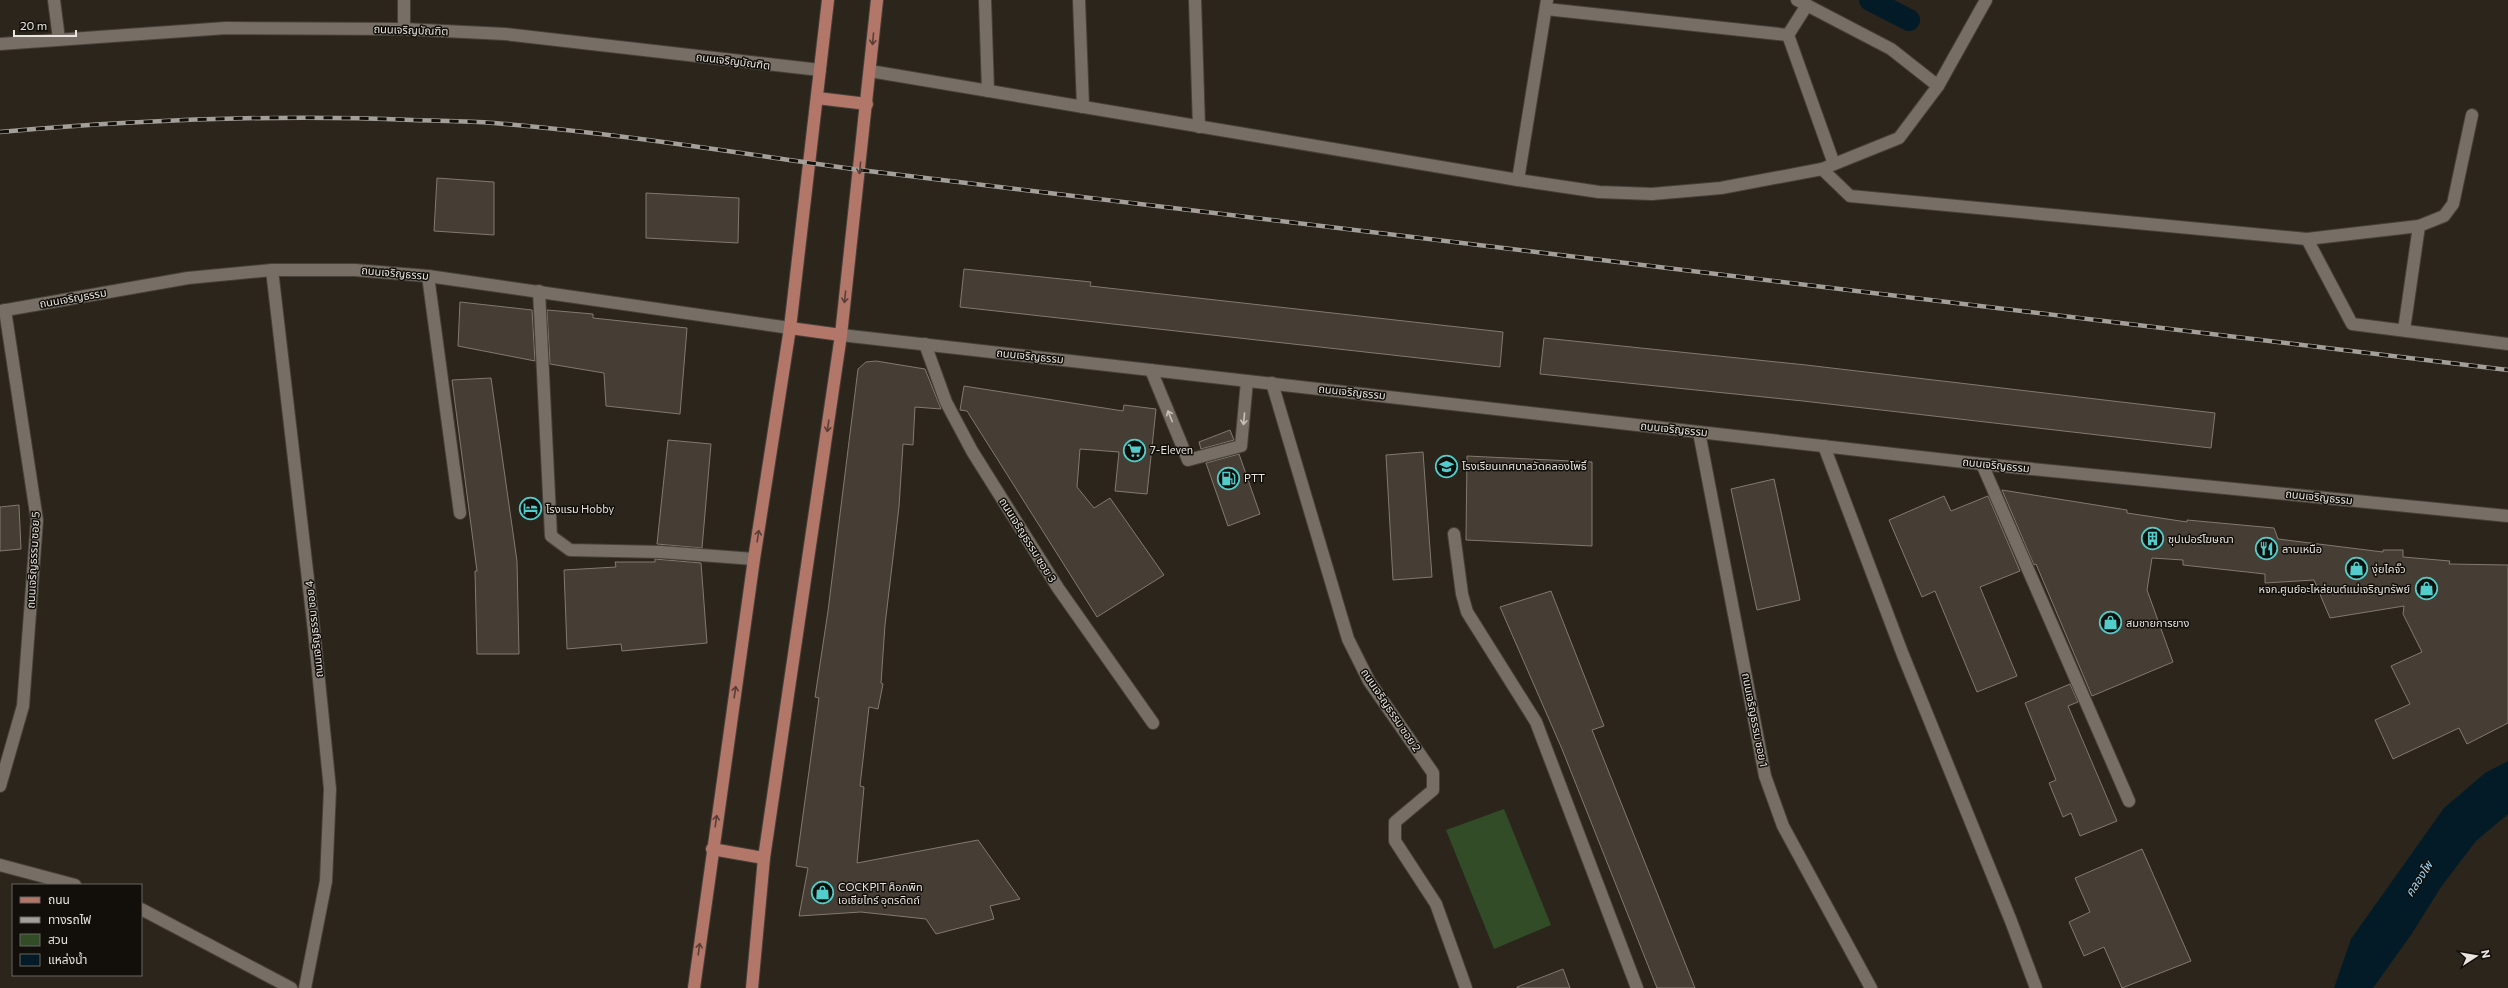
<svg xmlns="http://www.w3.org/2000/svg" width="2508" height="988" font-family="Commissioner,'Noto Sans Thai',sans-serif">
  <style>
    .green { fill: #324c27 }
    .water { fill: #021b27 }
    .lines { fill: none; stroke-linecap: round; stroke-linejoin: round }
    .canal { stroke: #021b27; stroke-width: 22 }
    .building { fill: #463e35; stroke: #827a70 }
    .minor-casing { stroke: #47413a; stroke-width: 14 }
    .major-casing { stroke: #47413a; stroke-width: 14 }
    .minor { stroke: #776f65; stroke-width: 12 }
    .major { stroke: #b3776a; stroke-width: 12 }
    .rail-casing { stroke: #a49f98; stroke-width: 4.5 }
    .rail { stroke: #120f0b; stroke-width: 3; stroke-dasharray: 9; stroke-linecap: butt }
    .oneway { stroke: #5a3e36 }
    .oneway2 { stroke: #c7c1ba }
    .labels { text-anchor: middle; stroke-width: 3; stroke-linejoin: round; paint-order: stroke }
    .street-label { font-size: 11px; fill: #e9e4df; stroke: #120f0b }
    .poi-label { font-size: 11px; fill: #e9e4df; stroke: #120f0b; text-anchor: start }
    .water-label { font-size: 12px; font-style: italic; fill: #9edbfc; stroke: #120f0b }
  </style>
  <rect width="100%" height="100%" fill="#2c251c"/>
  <polygon class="green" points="1504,809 1551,925 1494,949 1446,830"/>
  <polygon class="water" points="2508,761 2508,814 2476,841 2441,887 2411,935 2373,988 2334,988 2351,939 2444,808 2485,773"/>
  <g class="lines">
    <polyline class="canal" points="1870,0 1909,20"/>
  </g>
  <g class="building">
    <polygon points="437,178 494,182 494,235 434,231"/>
    <polygon points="646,193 739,198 738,243 646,238"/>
    <polygon points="964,269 1091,282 1090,286 1503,332 1500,367 960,307"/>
    <polygon points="460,302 532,310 535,361 458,346"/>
    <polygon points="547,310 593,314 593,318 687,328 680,414 606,406 604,373 550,364"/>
    <polygon points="1544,338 1806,365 2215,413 2211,448 1803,401 1540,374"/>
    <polygon points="876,361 925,369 941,409 915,407 913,445 903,444 899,507 885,625 881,683 883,684 878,709 869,707 860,786 864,787 857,863 978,840 1020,899 990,906 994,919 936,934 926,919 861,912 799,916 808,868 796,866 819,698 815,697 828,611 858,369 866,362"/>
    <polygon points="491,378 517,561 519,654 477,654 475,571 477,571 452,380"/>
    <polygon points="964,386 1123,411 1124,405 1156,409 1147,494 1115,491 1119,452 1080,449 1077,487 1094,508 1110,498 1164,575 1097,617 967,411 960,410"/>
    <polygon points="1230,430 1234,440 1201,449 1199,442"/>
    <polygon points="668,440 711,444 702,548 657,544"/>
    <polygon points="1423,452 1432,577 1393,580 1386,455"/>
    <polygon points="1239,454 1260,514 1228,526 1206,463"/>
    <polygon points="1467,456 1592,462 1592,546 1466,540"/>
    <polygon points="1774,479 1800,600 1757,610 1731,489"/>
    <polygon points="2002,490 2127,510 2127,513 2187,522 2187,520 2274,528 2278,539 2383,552 2383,550 2403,550 2403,557 2450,561 2449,564 2508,565 2508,723 2467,744 2459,728 2393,759 2375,720 2410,704 2391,666 2422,652 2403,614 2404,606 2330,618 2314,580 2265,583 2265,574 2183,565 2183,560 2152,558 2147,590 2173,662 2092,696 2036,564 2034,565"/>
    <polygon points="1944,496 1951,511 1988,496 2020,571 1980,587 2017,676 1977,692 1935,591 1922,597 1889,520"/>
    <polygon points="19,505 21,549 0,551 0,507"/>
    <polygon points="655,559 701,563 707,643 622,651 621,644 567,649 564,570 616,567 615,562 655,562"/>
    <polygon points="1551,591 1604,726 1592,730 1695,988 1657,988 1562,749 1500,607"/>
    <polygon points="2070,684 2078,702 2068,706 2117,821 2080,836 2071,813 2063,817 2049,783 2056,780 2025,703"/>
    <polygon points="2142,849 2191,961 2122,988 2104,947 2084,956 2069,922 2090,912 2075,878"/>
    <polygon points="1563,969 1570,988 1517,988 1517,987"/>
  </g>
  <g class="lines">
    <defs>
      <g id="minor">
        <polyline points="54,0 59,39"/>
        <polyline points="985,0 988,91"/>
        <polyline points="1079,0 1083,107"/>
        <polyline points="1195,0 1199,127"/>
        <polyline points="1797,0 1891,49 1938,86"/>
        <polyline points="1807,5 1788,35 1834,164"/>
        <polyline points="1546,9 1788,35"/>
        <polyline points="404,29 404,0"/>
        <polyline points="0,44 226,28 404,29 505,34 820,70"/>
        <polyline points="870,71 1518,180 1599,192 1652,194 1721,188 1822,169 1899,138 1938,86 1986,0"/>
        <polyline points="1822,169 1850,196 2307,239 2419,226 2444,216 2453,204 2472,115"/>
        <polyline points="1518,180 1547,0"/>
        <polyline points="2307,239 2352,324 2508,344"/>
        <polyline points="272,270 314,631 330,789 326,881 305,988"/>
        <polyline points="428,276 460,513"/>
        <polyline points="539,291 551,536 570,550 661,552 754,559"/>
        <polyline points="0,311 188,278 272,270 355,270 428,276 790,328"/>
        <polyline points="2404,330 2419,226"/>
        <polyline points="841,335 1982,464 2508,516"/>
        <polyline points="925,344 946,402 972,451 1058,588 1153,723"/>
        <polyline points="1151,370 1188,460 1241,446 1247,381"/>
        <polyline points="1272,383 1348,639 1369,681 1433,773 1433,790 1395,822 1395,841 1436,904 1466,988"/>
        <polyline points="1699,432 1765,776 1783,826 1871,988"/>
        <polyline points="1824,446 1903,655 2011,921 2036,988"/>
        <polyline points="1982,464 2129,801"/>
        <polyline points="1454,534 1462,594 1467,612 1536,722 1637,988"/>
        <polyline points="0,786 23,706 37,520 5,310"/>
        <polyline points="0,865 75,885"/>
        <polyline points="141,909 291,988"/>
      </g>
      <g id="major">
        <polyline points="817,98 867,104"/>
        <polyline points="790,328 841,335"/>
        <polyline points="712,849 764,858"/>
        <polyline points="694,988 754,559 790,328 828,0"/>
        <polyline points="752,988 764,858 841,335 877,0"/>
      </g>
    </defs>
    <use href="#minor" class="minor-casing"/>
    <use href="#major" class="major-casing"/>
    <use href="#minor" class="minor"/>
    <use href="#major" class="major"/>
    <defs>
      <path id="rail" d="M0,132C137,120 274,114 412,120C439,121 467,121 494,123C616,133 738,153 860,170L2508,370"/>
    </defs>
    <use href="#rail" class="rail-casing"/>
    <use href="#rail" class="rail"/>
  </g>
  <defs><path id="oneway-shaft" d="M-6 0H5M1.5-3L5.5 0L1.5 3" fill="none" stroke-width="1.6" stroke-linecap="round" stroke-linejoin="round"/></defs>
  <g class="oneway">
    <use href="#oneway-shaft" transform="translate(873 39) rotate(95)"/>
    <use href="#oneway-shaft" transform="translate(860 168) rotate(96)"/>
    <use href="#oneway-shaft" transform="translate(845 297) rotate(96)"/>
    <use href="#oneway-shaft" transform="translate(828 426) rotate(98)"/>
    <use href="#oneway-shaft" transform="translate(758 536) rotate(-81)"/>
    <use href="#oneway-shaft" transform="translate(735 692) rotate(-82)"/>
    <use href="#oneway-shaft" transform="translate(716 821) rotate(-82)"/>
    <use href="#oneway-shaft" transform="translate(699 949) rotate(-82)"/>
  </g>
  <g class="oneway2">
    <use href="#oneway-shaft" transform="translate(1170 416) rotate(-112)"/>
    <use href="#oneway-shaft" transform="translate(1244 419) rotate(95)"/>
  </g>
  <defs>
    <symbol id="supermarket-ring" viewBox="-11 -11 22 22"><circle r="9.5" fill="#120f0b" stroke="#53cdcb" stroke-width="1.5"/><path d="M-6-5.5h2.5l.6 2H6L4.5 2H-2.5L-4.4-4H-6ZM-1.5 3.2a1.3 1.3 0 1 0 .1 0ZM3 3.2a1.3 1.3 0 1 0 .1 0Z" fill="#53cdcb"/></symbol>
    <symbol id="school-ring" viewBox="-11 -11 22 22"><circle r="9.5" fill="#120f0b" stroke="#53cdcb" stroke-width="1.5"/><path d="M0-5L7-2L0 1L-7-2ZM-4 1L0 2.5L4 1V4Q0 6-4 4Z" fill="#53cdcb"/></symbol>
    <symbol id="fuel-ring" viewBox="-11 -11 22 22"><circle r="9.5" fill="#120f0b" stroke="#53cdcb" stroke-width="1.5"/><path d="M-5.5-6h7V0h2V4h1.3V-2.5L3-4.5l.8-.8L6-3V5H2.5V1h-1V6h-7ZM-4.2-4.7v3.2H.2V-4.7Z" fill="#53cdcb"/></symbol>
    <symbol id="hotel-ring" viewBox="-11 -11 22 22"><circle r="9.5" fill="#120f0b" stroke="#53cdcb" stroke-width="1.5"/><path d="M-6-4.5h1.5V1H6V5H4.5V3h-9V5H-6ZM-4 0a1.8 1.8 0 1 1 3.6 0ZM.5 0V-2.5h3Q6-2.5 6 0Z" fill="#53cdcb"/></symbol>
    <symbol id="building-ring" viewBox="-11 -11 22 22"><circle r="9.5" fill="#120f0b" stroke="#53cdcb" stroke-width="1.5"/><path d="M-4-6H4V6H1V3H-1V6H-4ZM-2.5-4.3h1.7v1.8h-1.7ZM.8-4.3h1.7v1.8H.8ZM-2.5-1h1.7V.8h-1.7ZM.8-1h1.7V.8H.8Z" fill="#53cdcb"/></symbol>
    <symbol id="restaurant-ring" viewBox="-11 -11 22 22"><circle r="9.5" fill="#120f0b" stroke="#53cdcb" stroke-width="1.5"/><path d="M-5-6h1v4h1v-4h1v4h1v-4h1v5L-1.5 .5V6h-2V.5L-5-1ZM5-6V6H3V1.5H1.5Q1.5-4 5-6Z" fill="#53cdcb"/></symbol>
    <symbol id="shop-ring" viewBox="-11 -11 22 22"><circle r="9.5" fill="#120f0b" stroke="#53cdcb" stroke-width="1.5"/><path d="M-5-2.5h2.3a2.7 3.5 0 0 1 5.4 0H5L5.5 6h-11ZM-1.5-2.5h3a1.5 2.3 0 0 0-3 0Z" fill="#53cdcb"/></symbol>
  </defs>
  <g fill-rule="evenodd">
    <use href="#supermarket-ring" x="1122" y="438" width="25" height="25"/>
    <use href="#school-ring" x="1434" y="454" width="25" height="25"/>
    <use href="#fuel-ring" x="1216" y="466" width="25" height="25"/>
    <use href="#hotel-ring" x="518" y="496" width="25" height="25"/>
    <use href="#building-ring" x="2140" y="526" width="25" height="25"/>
    <use href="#restaurant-ring" x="2254" y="536" width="25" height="25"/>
    <use href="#shop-ring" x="2344" y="556" width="25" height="25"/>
    <use href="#shop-ring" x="2414" y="576" width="25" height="25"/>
    <use href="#shop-ring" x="2098" y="610" width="25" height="25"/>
    <use href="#shop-ring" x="810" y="880" width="25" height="25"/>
  </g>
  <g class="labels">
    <g class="street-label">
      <text transform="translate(411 30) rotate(2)" y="4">ถนนเจริญบัณฑิต</text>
      <text transform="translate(733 61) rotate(7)" y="4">ถนนเจริญบัณฑิต</text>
      <text transform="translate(395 273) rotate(5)" y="4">ถนนเจริญธรรม</text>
      <text transform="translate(73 298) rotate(-10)" y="4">ถนนเจริญธรรม</text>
      <text transform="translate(1030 356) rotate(6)" y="4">ถนนเจริญธรรม</text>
      <text transform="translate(1352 392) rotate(6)" y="4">ถนนเจริญธรรม</text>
      <text transform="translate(1674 429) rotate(6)" y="4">ถนนเจริญธรรม</text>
      <text transform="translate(1996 465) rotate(6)" y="4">ถนนเจริญธรรม</text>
      <text transform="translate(2319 497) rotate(6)" y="4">ถนนเจริญธรรม</text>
      <text transform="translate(1028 540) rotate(58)" y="4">ถนนเจริญธรรม ซอย 3</text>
      <text transform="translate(33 560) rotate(-87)" y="4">ถนนเจริญธรรม ซอย 5</text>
      <text transform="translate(314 629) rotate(-96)" y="4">ถนนเจริญธรรม ซอย 4</text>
      <text transform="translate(1391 710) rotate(56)" y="4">ถนนเจริญธรรม ซอย 2</text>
      <text transform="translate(1755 720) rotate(79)" y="4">ถนนเจริญธรรม ซอย 1</text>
    </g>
    <g class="poi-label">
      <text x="1150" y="454">7-Eleven</text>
      <text x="1462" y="470">โรงเรียนเทศบาลวัดคลองโพธิ์</text>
      <text x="1244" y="482">PTT</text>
      <text x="546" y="513">โรงแรม Hobby</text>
      <text x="2168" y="543">ซุปเปอร์โฆษณา</text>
      <text x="2282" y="553">ลาบเหนือ</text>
      <text x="2372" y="573">งุ่ยไคจั๊ว</text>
      <text x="2410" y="593" text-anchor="end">หจก.ศูนย์อะไหล่ยนต์แม่เจริญทรัพย์</text>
      <text x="2126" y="627">สมชายการยาง</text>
      <text x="838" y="891">COCKPIT ค็อกพิท<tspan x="838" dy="13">เอเซียไทร์ อุตรดิตถ์</tspan></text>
    </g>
    <g class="water-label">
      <text transform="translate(2419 879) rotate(-57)" y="4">คลองโพ</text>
    </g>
  </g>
  <rect x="12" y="884" width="130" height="92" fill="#120f0b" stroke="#686460"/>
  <rect x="20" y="897" width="20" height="6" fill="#b3776a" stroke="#686460"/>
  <text x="48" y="904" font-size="12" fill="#e9e4df">ถนน</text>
  <rect x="20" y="917" width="20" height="6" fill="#a49f98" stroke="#686460"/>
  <text x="48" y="924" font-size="12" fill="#e9e4df">ทางรถไฟ</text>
  <rect x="20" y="934" width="20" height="12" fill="#324c27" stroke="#686460"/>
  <text x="48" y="944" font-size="12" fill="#e9e4df">สวน</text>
  <rect x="20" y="954" width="20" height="12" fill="#021b27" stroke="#686460"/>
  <text x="48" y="964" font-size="12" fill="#e9e4df">แหล่งน้ำ</text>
  <g transform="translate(2476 956) rotate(78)" stroke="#120f0b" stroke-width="3" paint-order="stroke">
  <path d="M0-3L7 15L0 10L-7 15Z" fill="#e9e4df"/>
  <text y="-6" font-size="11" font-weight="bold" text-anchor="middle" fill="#e9e4df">N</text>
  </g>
  <path d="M14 30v6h62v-6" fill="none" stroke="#e9e4df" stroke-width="2"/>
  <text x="20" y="30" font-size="12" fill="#e9e4df" stroke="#120f0b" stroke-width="3" paint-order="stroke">20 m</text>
</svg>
